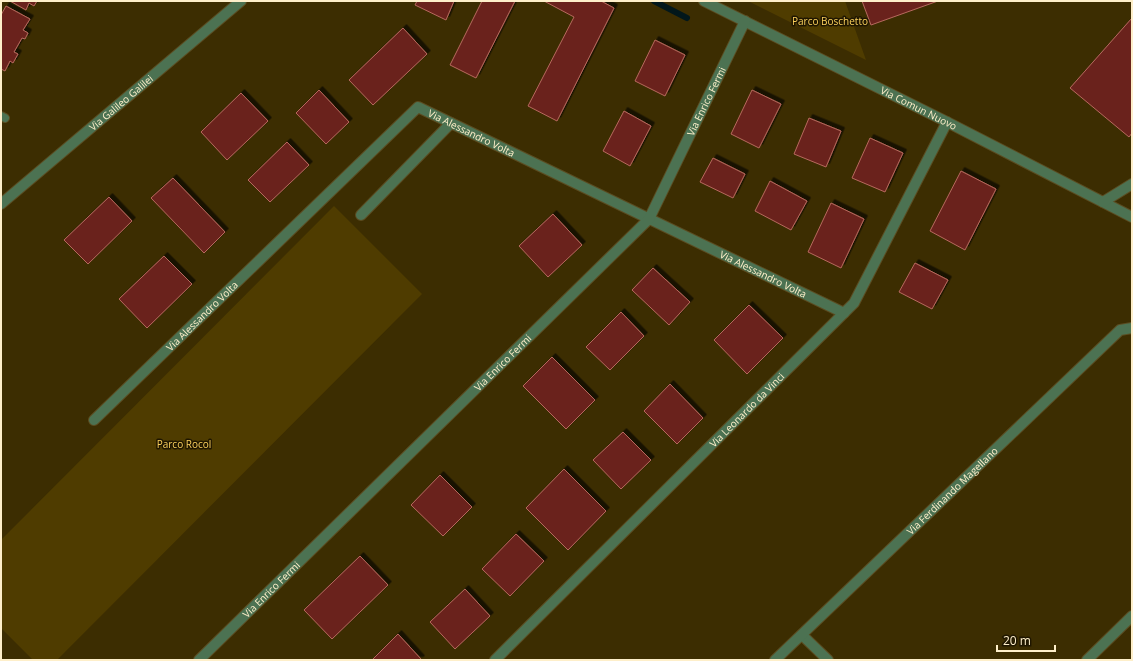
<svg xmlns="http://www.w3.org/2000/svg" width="1133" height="661" font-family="'Open Sans',sans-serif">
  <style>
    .green { fill: #4f3c00 }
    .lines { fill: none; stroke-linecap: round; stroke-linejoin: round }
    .stream { stroke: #02171b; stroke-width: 6 }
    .building { fill: #6b241d; stroke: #b6685d; filter: url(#shadow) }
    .lane-casing { stroke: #5b4c21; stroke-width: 10 }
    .street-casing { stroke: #5b4c21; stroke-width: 12 }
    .lane { stroke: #4c7252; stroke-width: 8 }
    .street { stroke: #4c7252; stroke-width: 10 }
    .labels { text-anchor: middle; stroke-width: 3; stroke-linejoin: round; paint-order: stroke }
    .park-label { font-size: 10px; fill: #fcd15c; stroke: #1f1600 }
    .street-label { font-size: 10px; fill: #feefca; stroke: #1f1600 }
  </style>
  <defs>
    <filter id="shadow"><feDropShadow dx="3.5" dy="-3.5" stdDeviation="0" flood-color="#0009"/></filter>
  </defs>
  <rect width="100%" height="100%" fill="#3c2d01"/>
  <g class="green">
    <polygon points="748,1 845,1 866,60"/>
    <polygon points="334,206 422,294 57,660 33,660 1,628 1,540"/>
  </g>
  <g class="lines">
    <polyline class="stream" points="654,1 687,18"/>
  </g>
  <g class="building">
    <polygon points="10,1 37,1 34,6 29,3 26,10"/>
    <polygon points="417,1 454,1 446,20 415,5"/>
    <polygon points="482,1 515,1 476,78 450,65"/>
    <polygon points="544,1 601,1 614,8 557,121 528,106 574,17"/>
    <polygon points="862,1 938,1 871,25"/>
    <polygon points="6,6 30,19 23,30 28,33 25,39 22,38 14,52 18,54 13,63 10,61 5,71 1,69 1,15"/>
    <polygon points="1132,18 1132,133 1129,137 1070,88"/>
    <polygon points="403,28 427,54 373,105 349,80"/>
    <polygon points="655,40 685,55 665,96 635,81"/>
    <polygon points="319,90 349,122 326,144 296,113"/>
    <polygon points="752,90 781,104 759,148 731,134"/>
    <polygon points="241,93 268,121 227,160 201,132"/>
    <polygon points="624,111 651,126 630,166 603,151"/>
    <polygon points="809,118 841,131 826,167 794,154"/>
    <polygon points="870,138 903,153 885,192 852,178"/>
    <polygon points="287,142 309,165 270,202 248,180"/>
    <polygon points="713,158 745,174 733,198 700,182"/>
    <polygon points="961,171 996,189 965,250 930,231"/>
    <polygon points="173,178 225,232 204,253 151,198"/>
    <polygon points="770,181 807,201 791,230 755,211"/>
    <polygon points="109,197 132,221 88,264 64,240"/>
    <polygon points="831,203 864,219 841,268 808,252"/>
    <polygon points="553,214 582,245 548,277 519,246"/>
    <polygon points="164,256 192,284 147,328 119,299"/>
    <polygon points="915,263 948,280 932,309 899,292"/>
    <polygon points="653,268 690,302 669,325 632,290"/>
    <polygon points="749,305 783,338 747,374 714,340"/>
    <polygon points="621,312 644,336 610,370 586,347"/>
    <polygon points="552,357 595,400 566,429 523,386"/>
    <polygon points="670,384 703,418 677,444 644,411"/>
    <polygon points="623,432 651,460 621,489 593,460"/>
    <polygon points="564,469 606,511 568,550 526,508"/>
    <polygon points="440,475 472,507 443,536 411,505"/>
    <polygon points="516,534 544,561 510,596 482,569"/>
    <polygon points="360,556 388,585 332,639 304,610"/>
    <polygon points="465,589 490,616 455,649 430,622"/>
    <polygon points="398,634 421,659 420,660 372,660"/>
  </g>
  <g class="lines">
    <defs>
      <polyline id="lane" points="1,116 5,118"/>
      <g id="street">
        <path id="s1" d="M704,1L947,122L1132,217"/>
        <polyline points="1103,202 1132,184"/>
        <path id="s2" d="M1,204L241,1"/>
        <polyline points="361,215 451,123"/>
        <path id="s3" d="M94,420L418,107L844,313"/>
        <polyline points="802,635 828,660"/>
        <path id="s4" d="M199,660L649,219L745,21"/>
        <path id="s5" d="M495,660L854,303L947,122"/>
        <path id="s6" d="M775,660L1120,330L1132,328"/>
        <polyline points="1087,660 1132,616"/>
      </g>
    </defs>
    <use href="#lane" class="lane-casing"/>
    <use href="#street" class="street-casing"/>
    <use href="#lane" class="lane"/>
    <use href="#street" class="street"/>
  </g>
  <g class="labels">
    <g class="park-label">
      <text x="830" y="25">Parco Boschetto</text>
      <text x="184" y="448">Parco Rocol</text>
    </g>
    <g class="street-label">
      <text dy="4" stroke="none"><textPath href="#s4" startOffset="761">Via Enrico Fermi</textPath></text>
      <text dy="4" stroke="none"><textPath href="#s2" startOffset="157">Via Galileo Galilei</textPath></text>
      <text dy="4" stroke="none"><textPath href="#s1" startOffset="240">Via Comun Nuovo</textPath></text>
      <text dy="4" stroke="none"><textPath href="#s3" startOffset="510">Via Alessandro Volta</textPath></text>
      <text dy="4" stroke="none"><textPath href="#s3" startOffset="834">Via Alessandro Volta</textPath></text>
      <text dy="4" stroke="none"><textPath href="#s3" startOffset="150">Via Alessandro Volta</textPath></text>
      <text dy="4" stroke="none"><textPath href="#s4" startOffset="425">Via Enrico Fermi</textPath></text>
      <text dy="4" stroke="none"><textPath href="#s5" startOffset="355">Via Leonardo da Vinci</textPath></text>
      <text dy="4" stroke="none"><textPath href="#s6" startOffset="245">Via Ferdinando Magellano</textPath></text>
      <text dy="4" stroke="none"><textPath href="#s4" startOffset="101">Via Enrico Fermi</textPath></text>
    </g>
  </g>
  <rect width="1133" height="661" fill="none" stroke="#feefca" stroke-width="4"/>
  <path d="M997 645v6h58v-6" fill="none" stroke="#feefca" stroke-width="2"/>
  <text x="1003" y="645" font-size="12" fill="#feefca" stroke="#1f1600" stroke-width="3" paint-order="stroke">20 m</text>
</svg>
